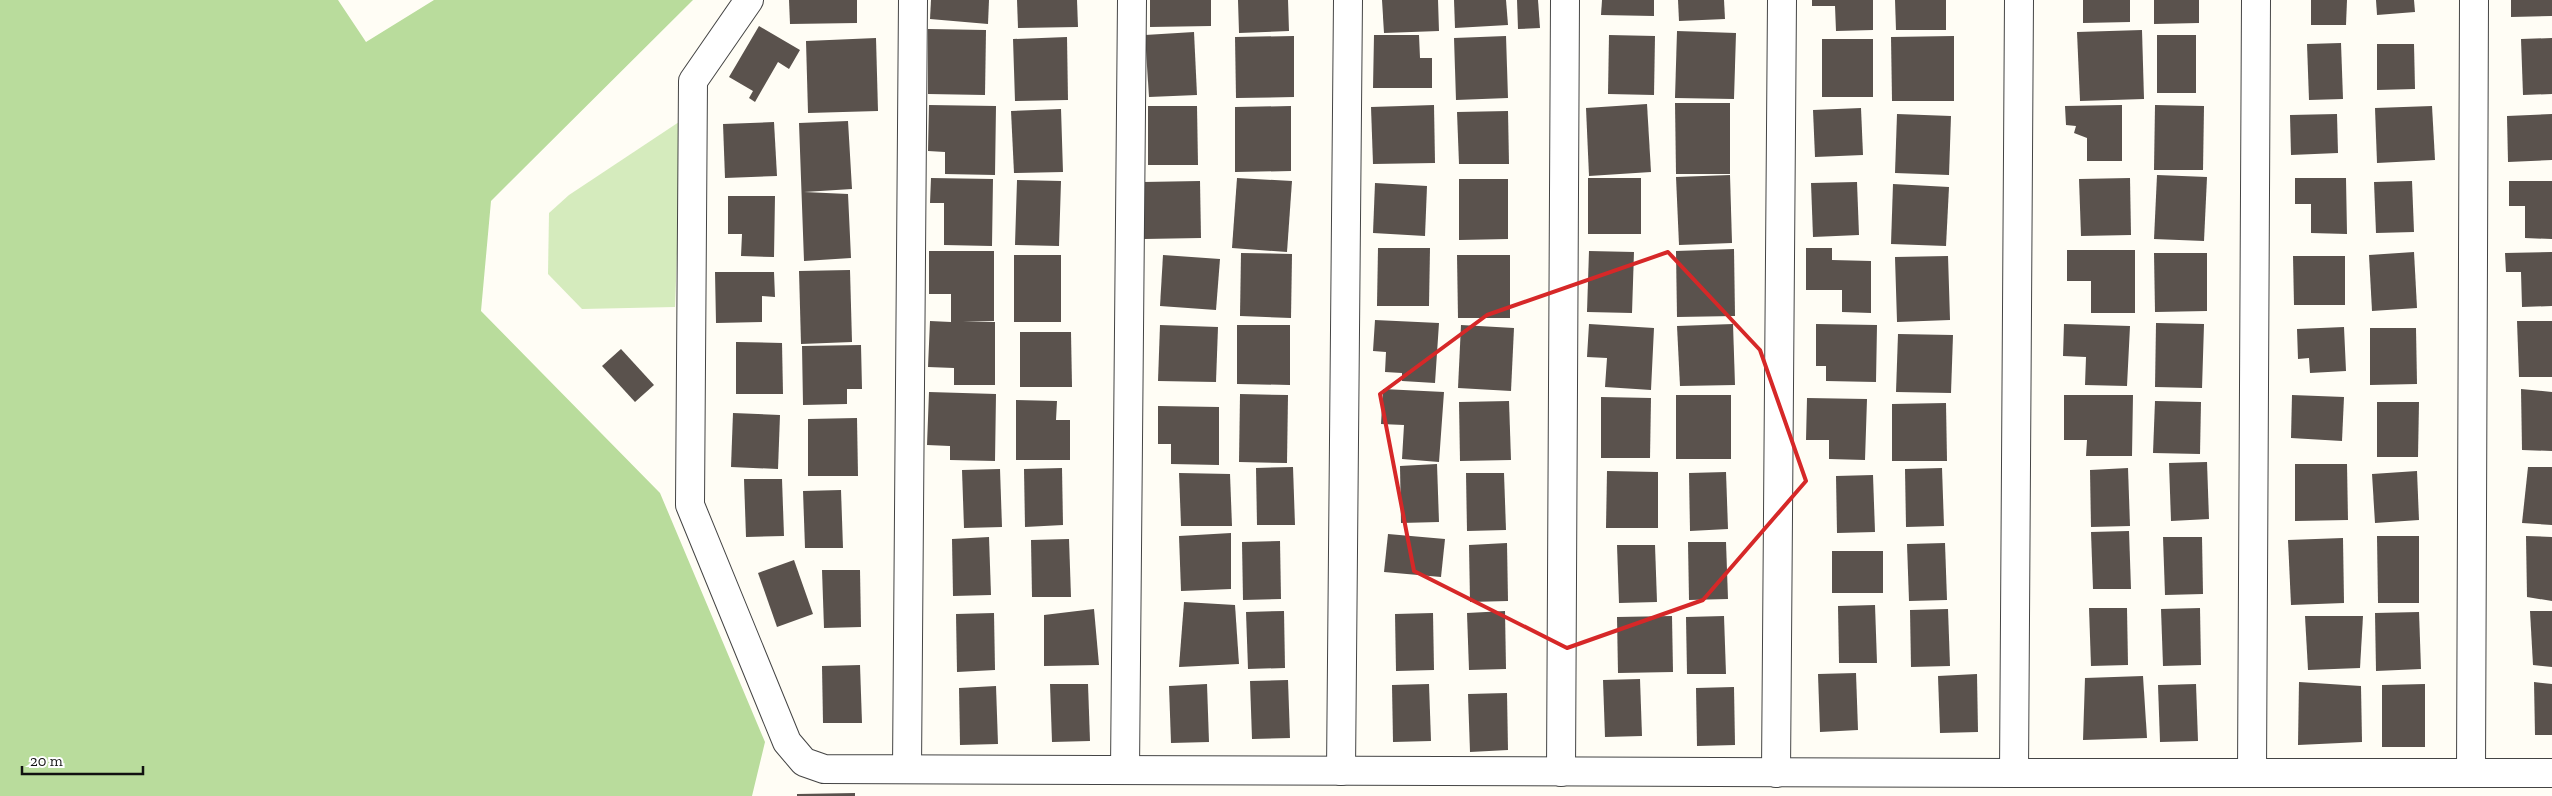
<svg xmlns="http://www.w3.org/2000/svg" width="2552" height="796" font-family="'Zilla Slab',serif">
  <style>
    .green { fill: #d5ebbd }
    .forest { fill: #b9dc9c }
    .building { fill: #5a524d }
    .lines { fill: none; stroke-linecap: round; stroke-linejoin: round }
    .minor-casing { stroke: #444; stroke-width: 30 }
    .tertiary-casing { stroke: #444; stroke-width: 30 }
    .minor { stroke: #fff; stroke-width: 28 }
    .tertiary { stroke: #fff; stroke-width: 28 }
    .marked { fill: none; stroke: #d62828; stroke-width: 4; stroke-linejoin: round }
  </style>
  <rect width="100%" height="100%" fill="#fffdf5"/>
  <polygon class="green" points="682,120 675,307 582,309 548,274 549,213 569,195"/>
  <polygon class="forest" points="0,0 338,0 366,42 434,0 693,0 491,201 481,311 660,493 765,742 752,796 0,796"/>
  <g class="building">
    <polygon points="789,0 857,0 857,23 790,24"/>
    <polygon points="931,0 989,0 988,24 930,19"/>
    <polygon points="1017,0 1077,0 1078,27 1018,28"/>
    <polygon points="1150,0 1211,0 1211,26 1150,27"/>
    <polygon points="1238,0 1288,0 1289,31 1239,33"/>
    <polygon points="1382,0 1438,0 1439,31 1384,33"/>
    <polygon points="1454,0 1506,0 1508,25 1455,28"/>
    <polygon points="1517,0 1538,0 1540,28 1518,29"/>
    <polygon points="1602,0 1654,0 1654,16 1601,15"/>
    <polygon points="1678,0 1724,0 1725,19 1679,21"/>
    <polygon points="1812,0 1873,0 1873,30 1836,31 1835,6 1812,6"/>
    <polygon points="1895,0 1946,0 1946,30 1896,30"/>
    <polygon points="2083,0 2130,0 2130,22 2083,23"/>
    <polygon points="2154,0 2199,0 2199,23 2154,24"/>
    <polygon points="2311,0 2347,0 2346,25 2311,25"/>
    <polygon points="2376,0 2414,0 2415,12 2377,15"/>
    <polygon points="2511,0 2552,0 2552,16 2511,17"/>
    <polygon points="759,26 800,50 789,69 778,62 755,102 749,98 753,91 729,77"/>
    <polygon points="928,29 986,30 985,95 928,94"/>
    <polygon points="2142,30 2144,99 2080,101 2077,32"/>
    <polygon points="1677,31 1736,33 1734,99 1675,98"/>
    <polygon points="1194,32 1197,95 1149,97 1145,35"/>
    <polygon points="1374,35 1419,35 1420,58 1432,58 1432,88 1373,88"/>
    <polygon points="1609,35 1655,36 1654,95 1608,94"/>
    <rect x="2157" y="35" width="39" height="58"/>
    <polygon points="1294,36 1294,97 1236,98 1235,37"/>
    <polygon points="1506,36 1508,98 1456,100 1454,38"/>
    <polygon points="1954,36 1954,101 1892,101 1891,37"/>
    <polygon points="1067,37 1068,100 1015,101 1013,39"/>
    <polygon points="876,38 878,111 808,113 806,41"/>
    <polygon points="2552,38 2552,94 2523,95 2521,39"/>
    <rect x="1822" y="39" width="51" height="58"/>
    <polygon points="2341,43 2343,99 2309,100 2307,44"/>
    <polygon points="2377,44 2414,44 2415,89 2377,90"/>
    <polygon points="1675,103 1730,103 1730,174 1676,174"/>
    <polygon points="1647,104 1651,172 1589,176 1586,108"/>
    <polygon points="929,105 996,106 995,175 945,174 945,152 928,151"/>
    <polygon points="1434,105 1435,163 1373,164 1371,107"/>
    <polygon points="2122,105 2122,161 2087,161 2087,138 2074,133 2076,126 2066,125 2065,106"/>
    <polygon points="2155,105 2204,106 2203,170 2154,170"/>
    <polygon points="1148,106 1197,106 1198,165 1148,165"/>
    <polygon points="1291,106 1291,171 1235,172 1235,107"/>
    <polygon points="2432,106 2435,160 2377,163 2375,108"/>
    <polygon points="1861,108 1863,155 1815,157 1813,110"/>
    <polygon points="1061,109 1063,172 1014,173 1011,111"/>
    <polygon points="1508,111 1509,164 1459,164 1457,112"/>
    <polygon points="1897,114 1951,116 1949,175 1895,173"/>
    <polygon points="2337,114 2338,153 2291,155 2290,115"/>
    <polygon points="2552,114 2552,160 2508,162 2507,116"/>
    <polygon points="848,121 852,189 804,192 848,194 851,258 804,261 799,123"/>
    <polygon points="774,122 777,176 725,178 723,124"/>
    <polygon points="1730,175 1732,243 1679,245 1676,177"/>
    <polygon points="2157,175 2207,177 2204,241 2154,239"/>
    <polygon points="931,178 993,179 992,246 944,245 944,203 930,203"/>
    <polygon points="1237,178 1292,181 1287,252 1232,248"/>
    <rect x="1588" y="178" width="53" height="56"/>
    <polygon points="2130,178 2131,235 2081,236 2079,179"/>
    <polygon points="2295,178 2346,178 2347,234 2311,233 2311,204 2295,204"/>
    <polygon points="1459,179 1508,179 1508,239 1459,240"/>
    <polygon points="1017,180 1061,181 1059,246 1015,245"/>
    <polygon points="1200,181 1201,238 1144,239 1143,182"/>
    <polygon points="2412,181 2414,232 2376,233 2374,182"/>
    <polygon points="2509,181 2552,181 2552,239 2525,238 2525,206 2509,206"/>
    <polygon points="1857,182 1859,235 1813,237 1811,183"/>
    <polygon points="1375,183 1427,186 1425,236 1373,233"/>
    <polygon points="1893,184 1949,187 1946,246 1891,244"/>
    <polygon points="728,196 775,196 774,257 741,256 742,234 728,234"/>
    <polygon points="1378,248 1430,248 1429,306 1377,306"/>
    <polygon points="1806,248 1832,248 1832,260 1871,261 1871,313 1842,312 1842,290 1806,290"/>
    <polygon points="1734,249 1735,316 1677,317 1676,251"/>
    <polygon points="2067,250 2135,250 2135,313 2091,313 2091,281 2067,281"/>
    <polygon points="929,251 994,251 994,321 963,322 995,322 995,385 954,385 954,368 928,367 930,321 951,322 951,294 929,294"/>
    <polygon points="1589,251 1634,252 1632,313 1587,312"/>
    <polygon points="2414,252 2417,308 2372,311 2369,255"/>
    <polygon points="2552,252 2552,306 2522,307 2521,272 2506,272 2505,253"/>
    <polygon points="1241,253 1292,254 1291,318 1240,316"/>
    <polygon points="2154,253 2207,253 2207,311 2155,312"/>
    <rect x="1014" y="255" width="47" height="67"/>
    <polygon points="1163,255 1220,259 1216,310 1160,306"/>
    <polygon points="1457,255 1510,255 1510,318 1458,318"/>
    <polygon points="1948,256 1950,320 1897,322 1895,257"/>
    <polygon points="2293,256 2345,256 2345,305 2294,305"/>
    <polygon points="850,270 852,342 801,344 799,271"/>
    <polygon points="715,272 774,272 775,297 762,296 762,322 716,323"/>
    <polygon points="1375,320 1439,323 1435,383 1402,381 1402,373 1385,372 1386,352 1373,351"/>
    <polygon points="2517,321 2552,321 2552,377 2519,377"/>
    <polygon points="2156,323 2204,324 2202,388 2155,387"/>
    <polygon points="1589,324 1654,328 1651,390 1605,387 1607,358 1587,357"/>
    <polygon points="1733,324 1735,385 1680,386 1677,326"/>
    <polygon points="1816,324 1877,325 1876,382 1826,381 1826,366 1816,366"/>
    <polygon points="2064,324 2130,326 2127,386 2085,385 2086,357 2063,356"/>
    <polygon points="1160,325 1218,327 1216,382 1158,381"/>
    <polygon points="1237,325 1290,325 1290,385 1237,384"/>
    <polygon points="1461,325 1514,328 1511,391 1458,388"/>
    <polygon points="2344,327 2346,371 2310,373 2309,358 2298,359 2297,329"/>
    <polygon points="2370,328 2416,328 2417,384 2370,385"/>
    <polygon points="1020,332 1071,332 1072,387 1020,387"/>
    <polygon points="1898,334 1953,335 1951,393 1896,392"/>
    <polygon points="736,342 782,343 783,394 736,394"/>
    <polygon points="861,345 862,389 847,389 847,404 803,405 802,346"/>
    <polygon points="621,349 654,385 635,402 602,366"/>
    <polygon points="1383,389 1444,392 1439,462 1402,459 1404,425 1381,424"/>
    <polygon points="2521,389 2552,392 2552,451 2522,450"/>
    <polygon points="929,392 996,394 995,461 950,460 950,446 927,445"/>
    <polygon points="1240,394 1288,395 1287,463 1239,462"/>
    <rect x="1676" y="395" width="55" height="64"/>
    <polygon points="2064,395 2133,395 2132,456 2086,456 2087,440 2064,440"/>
    <polygon points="2292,395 2344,397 2342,441 2291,438"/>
    <polygon points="1601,397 1651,398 1650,458 1601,458"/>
    <polygon points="1807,398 1867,399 1865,460 1829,459 1829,440 1806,440"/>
    <polygon points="1016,400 1057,401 1056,420 1070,420 1070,460 1016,460"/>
    <polygon points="1509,401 1511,460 1460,461 1459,402"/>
    <polygon points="2155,401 2201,402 2200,454 2153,453"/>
    <polygon points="2377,402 2419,402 2418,457 2377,457"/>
    <polygon points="1946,403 1947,461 1892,461 1892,404"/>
    <polygon points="1158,406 1219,407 1219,465 1171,464 1171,444 1158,444"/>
    <polygon points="733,413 780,415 778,469 731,467"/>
    <polygon points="857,418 858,476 808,476 808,419"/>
    <polygon points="2207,462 2209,519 2171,521 2169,463"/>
    <polygon points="1437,464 1439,522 1401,523 1400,466"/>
    <polygon points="2295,464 2347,464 2348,520 2295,521"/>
    <polygon points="1293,467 1295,525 1257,525 1256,468"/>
    <polygon points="2528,467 2552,467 2552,525 2522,523"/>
    <polygon points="1062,468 1063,525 1025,527 1024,469"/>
    <polygon points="1942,468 1944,526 1906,527 1905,469"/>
    <polygon points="2128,468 2130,526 2091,527 2090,470"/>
    <polygon points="1000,469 1002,527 964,528 962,470"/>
    <polygon points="1607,471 1658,472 1658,528 1606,528"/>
    <polygon points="2417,471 2419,520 2375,523 2372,474"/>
    <polygon points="1726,472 1728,529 1690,531 1689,473"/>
    <polygon points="1179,473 1230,474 1232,526 1181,526"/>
    <polygon points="1466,473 1504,473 1506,530 1467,531"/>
    <polygon points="1873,475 1875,532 1837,533 1836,476"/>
    <polygon points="744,479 782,479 784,536 746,537"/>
    <polygon points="841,490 843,548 805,548 803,491"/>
    <polygon points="2129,531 2131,589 2093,589 2091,532"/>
    <polygon points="1231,533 1231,589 1181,591 1179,536"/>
    <polygon points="1388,534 1445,539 1441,577 1384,572"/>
    <polygon points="2377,536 2419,536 2419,603 2378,603"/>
    <polygon points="2526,536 2552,537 2552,601 2527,597"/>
    <polygon points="989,537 991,595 953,596 952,539"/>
    <polygon points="2163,537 2202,537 2203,594 2165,595"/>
    <polygon points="2343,538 2344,603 2291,605 2288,540"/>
    <polygon points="1069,539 1071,597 1032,597 1031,540"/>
    <polygon points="1280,541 1281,599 1243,600 1242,542"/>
    <polygon points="1688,542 1726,542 1728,599 1689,600"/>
    <polygon points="1507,543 1508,601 1470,602 1469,545"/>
    <polygon points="1945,543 1947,600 1909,601 1907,544"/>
    <polygon points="1617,545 1655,545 1657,602 1619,603"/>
    <rect x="1832" y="551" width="51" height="42"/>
    <polygon points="794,560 813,614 777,627 758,573"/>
    <polygon points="822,570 860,570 861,627 824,628"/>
    <polygon points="1184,602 1235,605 1239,664 1179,667"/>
    <polygon points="1875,605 1877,663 1839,663 1838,606"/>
    <polygon points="2089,608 2127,608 2128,665 2091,666"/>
    <polygon points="2200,608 2201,665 2163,666 2161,609"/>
    <polygon points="1094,609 1099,665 1044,666 1044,615"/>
    <polygon points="1948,609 1950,666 1911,667 1910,610"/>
    <polygon points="1284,611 1285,668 1248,669 1246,612"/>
    <polygon points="1505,611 1506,669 1469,670 1467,613"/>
    <polygon points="2530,611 2552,611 2552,667 2533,665"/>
    <polygon points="2419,612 2421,669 2376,671 2375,613"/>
    <polygon points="994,613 995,670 957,672 956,614"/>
    <polygon points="1433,613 1434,670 1396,671 1395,614"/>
    <polygon points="1672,616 1673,672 1618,673 1617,617"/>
    <polygon points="1724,616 1726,674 1687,674 1686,617"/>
    <polygon points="2305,616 2363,616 2360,668 2308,670"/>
    <polygon points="860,665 862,723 823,723 822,666"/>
    <polygon points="1856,673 1858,730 1820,732 1818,674"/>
    <polygon points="1977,674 1978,732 1940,733 1938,676"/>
    <polygon points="2143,676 2147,738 2083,740 2085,678"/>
    <polygon points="1640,679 1642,736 1605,737 1603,680"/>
    <polygon points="1288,680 1290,738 1252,739 1250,681"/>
    <polygon points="2299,682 2361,686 2362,742 2298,745"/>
    <polygon points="2534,682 2552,684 2552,735 2535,735"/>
    <polygon points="1050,684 1088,684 1090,741 1052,742"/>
    <polygon points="1207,684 1209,742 1171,743 1169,686"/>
    <polygon points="1429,684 1431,741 1393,742 1392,685"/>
    <polygon points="2196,684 2198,741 2160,742 2158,685"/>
    <polygon points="2425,684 2425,747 2382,747 2382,685"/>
    <polygon points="996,686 998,744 960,745 959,688"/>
    <polygon points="1734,687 1735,745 1697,746 1696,688"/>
    <polygon points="1507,693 1508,750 1470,752 1468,694"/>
    <polygon points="855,793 855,796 797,796 797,794"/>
  </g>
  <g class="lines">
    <defs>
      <g id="minor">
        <polyline points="749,0 693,81 690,505 787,742 804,762 824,769 2014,773 2552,773"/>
        <polyline points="907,769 913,0"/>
        <polyline points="1125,770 1132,0"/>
        <polyline points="1341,771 1348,0"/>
        <polyline points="1561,772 1565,0"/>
        <polyline points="1776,773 1782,0"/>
        <polyline points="2252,773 2256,0"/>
        <polyline points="2471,773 2474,0"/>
      </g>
      <polyline id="tertiary" points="2014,773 2019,0"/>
    </defs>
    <use href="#minor" class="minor-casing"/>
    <use href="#tertiary" class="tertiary-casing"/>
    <use href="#minor" class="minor"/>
    <use href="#tertiary" class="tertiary"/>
  </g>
  <path class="marked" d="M1668,252L1760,350L1806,481L1703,600L1567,648L1414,571L1380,394L1487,315Z"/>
  <path d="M22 766v8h121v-8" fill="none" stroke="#111111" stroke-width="2.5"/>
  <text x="30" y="766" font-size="15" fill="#111111" stroke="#ffffff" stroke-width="4" paint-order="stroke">20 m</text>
</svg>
